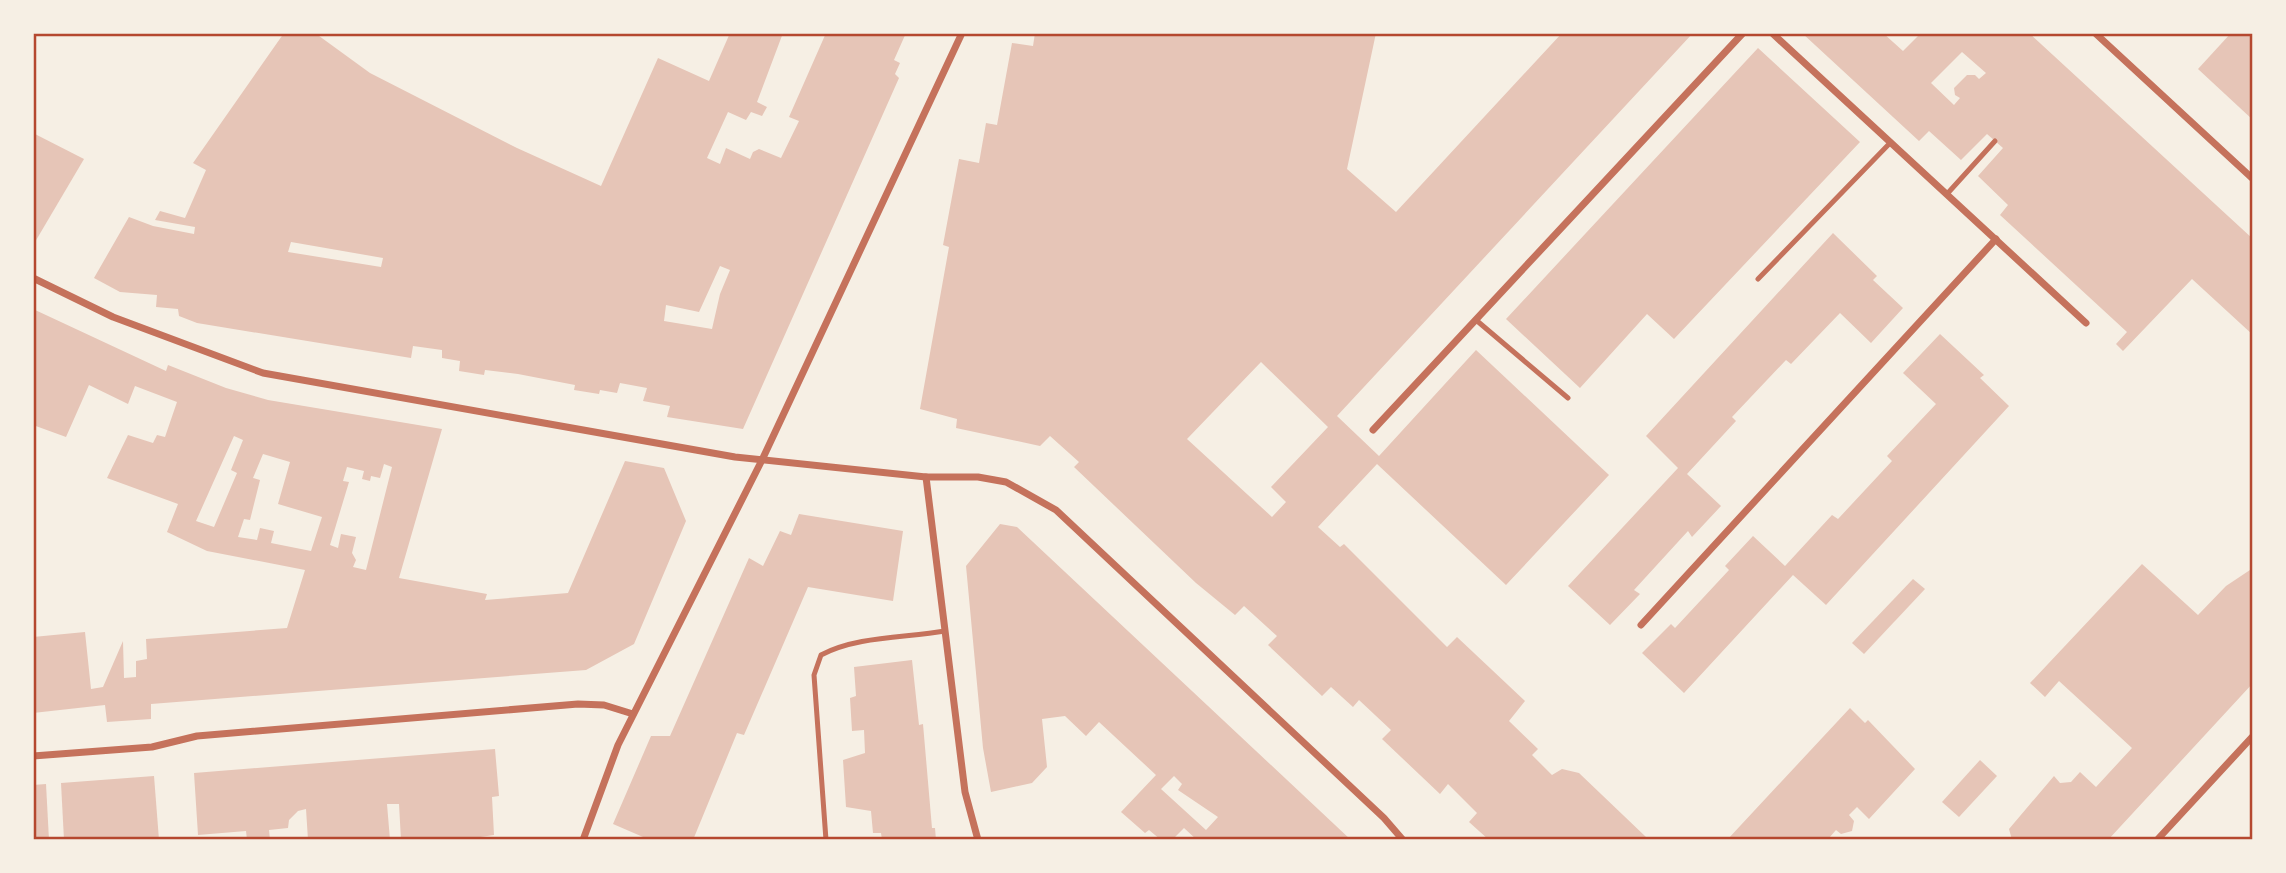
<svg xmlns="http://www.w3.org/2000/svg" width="2286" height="873" font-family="Inter,sans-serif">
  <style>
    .building { fill: #e6c5b7; fill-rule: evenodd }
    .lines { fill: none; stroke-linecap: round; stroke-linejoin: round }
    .service { stroke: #c5725c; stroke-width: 5 }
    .minor { stroke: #c5725c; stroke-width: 7 }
    .neatline { fill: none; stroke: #b5482f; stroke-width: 2.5 }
  </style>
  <rect width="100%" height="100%" fill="#f6efe4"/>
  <g class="building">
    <path d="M284,33H315L370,73L517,148L601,186L658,58L709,81L730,33H783L757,102L767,107L762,116L751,112L746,120L728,112L707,158L720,164L726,148L750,159L753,152L759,149L781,158L799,121L789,117L826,33H906L894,60L900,63L895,74L899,78L743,429L667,417L670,406L643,401L647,388L620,383L617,393L600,390L599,394L574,390L575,385L518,374L485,370L484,375L459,371L460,361L442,358V350L413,346L411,358L197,323L179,316L178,309L156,307L157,295L120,292L94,278L129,217L153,226L194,234L195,227L155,220L160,211L185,218L206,170L193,163ZM291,242L383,258L381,267L288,252ZM720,266L730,270L720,294L712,329L664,321L666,305L699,312Z"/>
    <path d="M1035,33H1376L1347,169L1396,212L1562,33H1693L1337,416L1379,456L1476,350L1609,475L1506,585L1377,464L1318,527L1340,547L1344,544L1447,647L1457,637L1525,701L1509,721L1538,749L1532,755L1552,775L1562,769L1579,773L1646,837L1643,840H1489L1469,822L1477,813L1448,784L1440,794L1382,739L1391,730L1359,700L1353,707L1331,687L1322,696L1268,645L1277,636L1244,606L1235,615L1196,583L1074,467L1079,462L1050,436L1040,446L956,428L957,419L920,409L949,247L943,245L959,159L979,163L986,123L997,125L1012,43L1033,46ZM1261,362L1328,427L1271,487L1286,502L1272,517L1187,439Z"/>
    <path d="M1802,33H1883L1903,51L1921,33H2029L2253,239V335L2192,279L2123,351L2116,344L2127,332L2000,215L2008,205L1978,176L2003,148L1987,134L1961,160L1929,131L1919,141ZM1962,52L1986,73L1979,79L1975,75H1967L1954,88L1955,95L1960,98L1954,105L1931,83Z"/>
    <polygon points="2231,33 2253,33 2253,120 2198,69"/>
    <polygon points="1758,48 1860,142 1674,339 1647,314 1580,388 1506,319"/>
    <polygon points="33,133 84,159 35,242 33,241"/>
    <polygon points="1833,233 1877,276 1873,280 1903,308 1871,343 1840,313 1791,364 1786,360 1732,417 1736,421 1687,474 1721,506 1692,537 1688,531 1634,590 1640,594 1610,625 1568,586 1678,468 1646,436"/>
    <path d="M33,309L166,371L168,365L226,388L268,400L442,429L399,578L487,594L485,600L568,593L625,461L664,468L686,521L634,644L586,670L151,704V719L107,722L105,705L33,713V637L85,632L91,689L103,687L123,641L124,678L136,677V661L147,659L146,639L287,628L305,570L207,551L167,532L178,504L107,478L128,435L153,443L157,435L165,437L177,402L135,386L128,404L89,385L66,437L33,425ZM234,436L243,440L231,470L237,473L214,527L196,521ZM263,454L290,462L278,504L322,517L311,551L271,543L274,531L260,528L257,540L238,537L244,519L250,520L260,480L253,478ZM384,464L392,467L366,570L353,567L356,560L352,553L356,537L341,534L338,548L330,545L349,482L343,481L347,467L364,471L362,479L370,481L371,476L380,478Z"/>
    <polygon points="1940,334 1984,375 1980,378 2009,406 1826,605 1793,575 1684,693 1642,653 1671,624 1675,628 1729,570 1725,566 1753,536 1785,566 1832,515 1838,519 1892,461 1887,456 1936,404 1903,373"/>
    <polygon points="799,514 903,531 893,601 808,587 744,735 737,733 693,840 650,840 613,824 651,736 670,736 749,558 763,566 780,531 791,535"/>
    <path d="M1000,524L1017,527L1351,840H1197L1184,828L1172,840H1161L1149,830L1145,833L1121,812L1156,775L1099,722L1086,736L1065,716L1042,719L1047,767L1032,783L991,792L983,748L966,566ZM1174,776L1182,784L1178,790L1218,817L1206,830L1161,789Z"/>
    <polygon points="2142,564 2198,615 2226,586 2253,568 2253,683 2108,840 2012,840 2009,829 2054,776 2060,783 2071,782 2080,772 2096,787 2132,748 2059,681 2045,697 2030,683"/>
    <polygon points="1913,579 1925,589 1864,654 1852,643"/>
    <polygon points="912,660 919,725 923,724 932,828 935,828 936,840 882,840 881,833 873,833 871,811 846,807 843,760 865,753 864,730 852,731 850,698 856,696 854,667"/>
    <polygon points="1850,708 1865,723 1868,720 1915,769 1869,819 1857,807 1849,815 1854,821 1852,831 1841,834 1836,830 1829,838 1832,840 1727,840"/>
    <polygon points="495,749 499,796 492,797 494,835 460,840 450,837 401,840 399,804 387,804 390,840 308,840 306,809 298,811 289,820 288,828 269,830 270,840 247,840 246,831 198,835 194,773"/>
    <polygon points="1980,760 1997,776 1959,817 1942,802"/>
    <polygon points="154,776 159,840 64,840 61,783"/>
    <polygon points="46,784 49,840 33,840 33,785"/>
  </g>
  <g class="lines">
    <g class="service">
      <polyline points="1947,194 1995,141"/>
      <polyline points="1758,279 1891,142"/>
      <polyline points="1476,320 1568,398"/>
      <path d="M826,840L814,675L821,655C857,636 905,638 945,631"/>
    </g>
    <g class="minor">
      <polyline points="1772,33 2086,323"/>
      <polyline points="2095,33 2253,179"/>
      <polyline points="33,278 113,317 263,373 735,457 926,477 978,477 1006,482 1056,510 1384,818 1403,840"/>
      <polyline points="1373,430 1743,33"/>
      <polyline points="926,477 965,792 978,840"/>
      <polyline points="1641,625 1996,239"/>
      <polyline points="33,756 152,747 197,736 578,704 604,705 633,714"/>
      <polyline points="583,840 618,745 762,460 962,33"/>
      <polyline points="2157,840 2253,736"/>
    </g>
  </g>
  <rect width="2286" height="873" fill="none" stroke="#f6efe4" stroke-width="70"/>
  <rect x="35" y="35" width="2216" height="803" class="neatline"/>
</svg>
